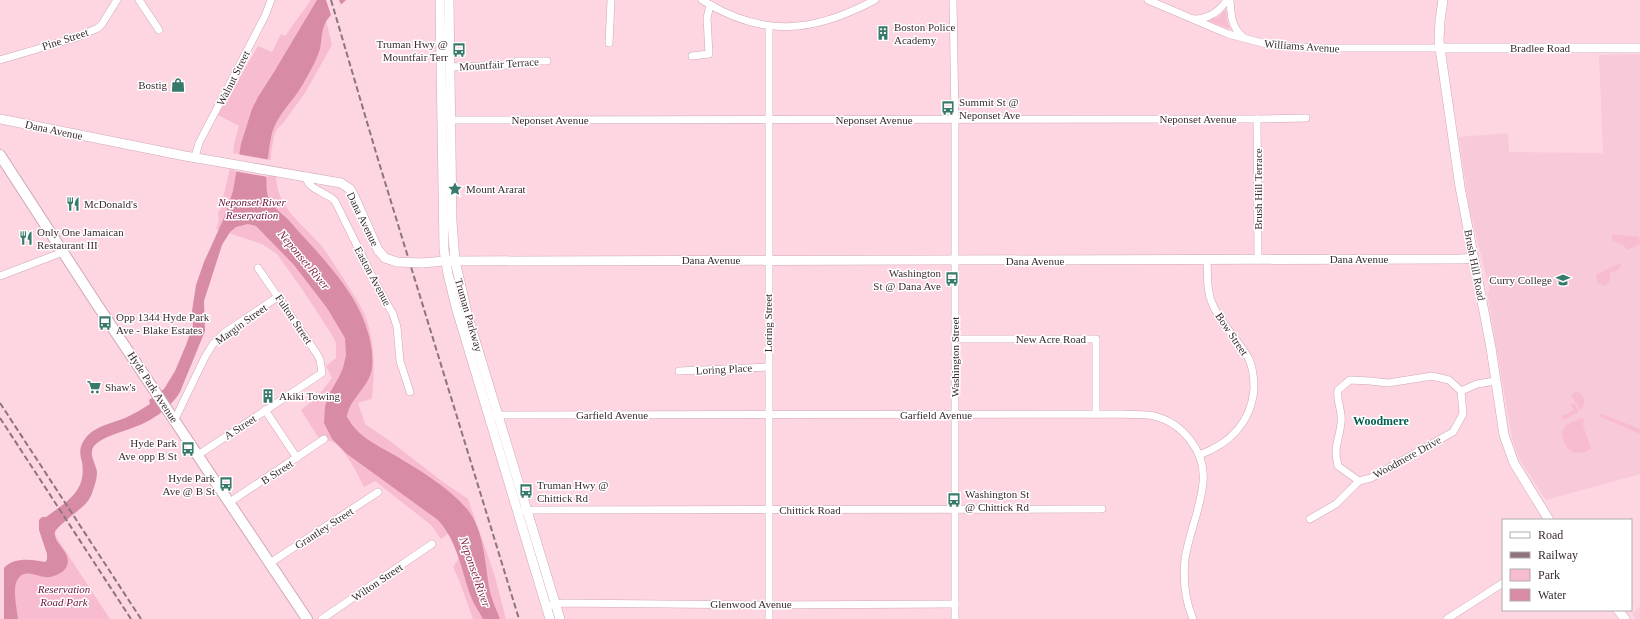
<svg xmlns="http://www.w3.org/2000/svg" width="1640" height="619" font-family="Georgia,serif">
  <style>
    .built { fill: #f8c9d8 }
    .green { fill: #f8bcd0 }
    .water { fill: #d88ba5 }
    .pier { fill: #fdd6e2 }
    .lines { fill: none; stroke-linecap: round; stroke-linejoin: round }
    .street-casing { stroke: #cea8b4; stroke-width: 8 }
    .secondary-casing { stroke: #cea8b4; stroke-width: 10 }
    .primary-casing { stroke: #cea8b4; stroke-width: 12 }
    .street { stroke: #fff; stroke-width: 7 }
    .secondary { stroke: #fff; stroke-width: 9 }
    .primary { stroke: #fff; stroke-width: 10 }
    .rail { stroke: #8e757c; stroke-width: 2; stroke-dasharray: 6 3; stroke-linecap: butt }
    .secondary-bridge-casing { stroke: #cea8b4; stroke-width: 10; stroke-linecap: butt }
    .secondary-bridge { stroke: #fff; stroke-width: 9 }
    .labels { text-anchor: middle; stroke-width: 3; stroke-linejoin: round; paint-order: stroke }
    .poi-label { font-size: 11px; fill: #3b2c30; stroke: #fff; text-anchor: start }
    .street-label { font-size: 11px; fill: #3b2c30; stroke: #fff }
    .park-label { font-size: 11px; font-style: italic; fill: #6c103c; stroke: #fff }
    .water-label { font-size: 12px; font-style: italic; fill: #862b52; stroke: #fff }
    .neighbourhood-label { font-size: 12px; font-weight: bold; fill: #026052; stroke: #fff }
  </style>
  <rect width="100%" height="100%" fill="#fdd6e2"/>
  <g class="built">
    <polygon points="1640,54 1640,474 1546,500 1519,458 1512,438 1487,293 1490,291 1469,207 1459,137 1508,133 1509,152 1603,153 1599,55"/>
    <polygon points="1640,606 1640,619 1636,619 1632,614"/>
  </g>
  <g class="green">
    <polygon points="311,0 321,0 332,45 305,93 284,122 277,129 274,136 271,153 271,160 233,153 234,144 239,126 218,115 258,46 272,52 281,34 285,36"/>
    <polygon points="1226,9 1227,20 1230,29 1208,21 1218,17"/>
    <path d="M230,169L276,176C277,207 300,222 319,243C329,254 334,265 342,276C349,288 358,300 364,313C375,339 375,369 372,397L371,399L358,403L365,424L390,441L443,482L468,499L494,573L506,619H473L459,580L453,567L461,555L452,531L441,539L431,525L375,481L364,487C358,475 345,448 333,442C329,440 324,440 320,440L301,410L318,396L332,378L326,366L336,358V343L332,335L304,292L277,254L262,244L216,229L219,220L218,211H220Z"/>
    <polygon points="1612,234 1639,237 1640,244 1628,250 1624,246 1612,240"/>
    <polygon points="1618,264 1622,265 1616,271 1610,273 1610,280 1606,286 1598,283 1596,279 1597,274"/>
    <polygon points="1576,392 1580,393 1585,400 1582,410 1580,409 1571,395"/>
    <polygon points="1574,403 1579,410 1578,412 1564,420 1562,416 1566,413 1566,415 1574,410 1571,405"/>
    <polygon points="1600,413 1640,429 1640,434 1599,416"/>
    <path d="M1581,418L1584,419L1583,426L1591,448C1589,451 1587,451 1583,452C1569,456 1563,444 1562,432L1566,425Z"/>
    <polygon points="53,532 110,619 16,619 14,584 18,575 26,571 45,575"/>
  </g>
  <path class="water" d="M317,0H346C339,6 332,13 327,20C321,28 322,40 320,49C316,62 309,73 303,84C294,100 277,115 272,133C269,146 263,188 269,199C274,209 286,216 293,225C322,258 358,292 369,336C372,348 375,367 369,378C363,391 348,403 347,417C359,438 377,445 396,456C421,471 448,487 467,509C484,530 485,562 489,587C491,598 496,609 500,619H483C479,612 474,604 471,597C461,570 458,542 438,520L347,454L332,439L324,423L325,407L328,396L339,377L343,368L346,355L345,338L327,308L294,265L256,226L248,224L236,227L230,232L222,245L204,301L205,331L180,392C170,409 150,422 132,428C120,433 103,436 94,446C88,454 96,464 97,472C97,478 95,485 93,490C92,494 90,498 88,501C83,508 57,526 55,532C53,544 72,552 67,565C67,568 64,570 62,572C57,575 51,578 45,577C35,576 22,567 16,583C13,591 17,610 18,619H4V568C12,557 33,559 45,562L47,560V554L39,530V520L42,517H46C66,502 87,492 82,462C80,455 79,449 83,442C92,426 111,424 125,418C134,414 142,409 150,404L149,400L164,389L175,371L186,345L193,325L192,311L196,285L204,262L224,218L233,191L241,144L252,109L258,97L274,72Z"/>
  <g class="pier">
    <polygon points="326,0 339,0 342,7 332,18"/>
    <polygon points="237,154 270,160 268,177 234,171"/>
  </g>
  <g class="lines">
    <defs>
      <g id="street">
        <polyline points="139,0 159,30"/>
        <path d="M702,0C763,38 813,33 875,0"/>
        <polyline points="953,0 955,120 955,619"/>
        <polyline points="1148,0 1228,34 1270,45 1315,48 1441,48"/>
        <path d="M1230,0C1231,15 1231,27 1243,37"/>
        <path d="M1194,19C1209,19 1219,12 1227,0"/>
        <polyline points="609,43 611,0"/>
        <polyline points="692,56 709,54 707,18 710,5"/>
        <polyline points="0,60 75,38 98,28 102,24 117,0"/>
        <polyline points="450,67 507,65 518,61 547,61"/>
        <polyline points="1257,119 1258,260"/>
        <polyline points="446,120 1257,119 1306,118"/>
        <polyline points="195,157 199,143 265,16 271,0"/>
        <path d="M306,176C307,190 327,192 335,201L378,288L393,314L397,327L400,361L410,392"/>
        <polyline points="0,276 63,252"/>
        <polyline points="955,339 1096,339 1096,414"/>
        <polyline points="679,371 768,367"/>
        <path d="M1461,391L1463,414L1453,432L1371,478L1359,481L1338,466C1333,446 1339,442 1341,423C1343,412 1336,401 1338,390L1350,380L1370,381L1388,383L1432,376L1449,380L1461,391L1477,384L1495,381"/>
        <polyline points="265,410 297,458"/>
        <path d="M494,415L1124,414C1134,415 1145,414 1154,416C1183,423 1206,452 1203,482C1201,508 1189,533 1185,559C1183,579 1185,600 1193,619"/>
        <polyline points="175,419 205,357 213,344 224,333 279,296"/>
        <polyline points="198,455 322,373 320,360 317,354 258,268"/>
        <path d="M1199,455C1229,444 1251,423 1254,389C1254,379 1253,368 1249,359C1238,339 1220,324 1212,303C1206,290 1208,274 1207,260"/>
        <polyline points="230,502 324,439"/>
        <polyline points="523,511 534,510 1102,509"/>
        <polyline points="1310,519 1336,504 1359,481"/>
        <polyline points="270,563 378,492"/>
        <polyline points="547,606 563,603 769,605 955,604"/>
        <polyline points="322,619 432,544"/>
        <polyline points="769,619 769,27"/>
        <polyline points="1447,619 1503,583"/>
      </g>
      <g id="secondary">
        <polyline points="440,0 444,250 448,274 456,307 550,619"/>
        <polyline points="449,0 452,222 455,261 468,317 560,619"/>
        <polyline points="1443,0 1440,20 1439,41 1460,187 1491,348 1504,435 1514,463 1549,520"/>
        <polyline points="1441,48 1640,48"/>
        <polyline points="0,119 185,156 341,183 350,189 354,196 378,250 385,258 397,262"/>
        <polyline points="422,263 445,261 1461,259 1474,258"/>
        <polyline points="1618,610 1625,619"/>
      </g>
      <polyline id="primary" points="0,155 96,303 307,619"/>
    </defs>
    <use href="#street" class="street-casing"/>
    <use href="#secondary" class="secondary-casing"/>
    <use href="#primary" class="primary-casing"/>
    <use href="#street" class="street"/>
    <use href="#secondary" class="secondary"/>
    <use href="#primary" class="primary"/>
    <g class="rail">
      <polyline points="331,0 377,156 519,619"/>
      <polyline points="0,403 141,619"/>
      <polyline points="0,418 131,619"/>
    </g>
    <defs>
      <polyline id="secondary-bridge" points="397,262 422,263"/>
    </defs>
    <use href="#secondary-bridge" class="secondary-bridge-casing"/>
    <use href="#secondary-bridge" class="secondary-bridge"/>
  </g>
  <defs>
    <symbol id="building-bare" viewBox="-9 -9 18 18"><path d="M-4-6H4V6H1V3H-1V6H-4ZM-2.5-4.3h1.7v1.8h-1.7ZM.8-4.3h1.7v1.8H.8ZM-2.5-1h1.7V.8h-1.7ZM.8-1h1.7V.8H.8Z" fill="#377a6c" stroke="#fff" stroke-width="2.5" paint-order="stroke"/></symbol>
    <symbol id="bus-bare" viewBox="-9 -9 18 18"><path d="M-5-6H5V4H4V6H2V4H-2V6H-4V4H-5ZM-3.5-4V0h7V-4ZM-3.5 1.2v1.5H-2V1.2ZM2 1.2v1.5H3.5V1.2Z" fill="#377a6c" stroke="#fff" stroke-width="2.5" paint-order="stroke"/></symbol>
    <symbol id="shop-bare" viewBox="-9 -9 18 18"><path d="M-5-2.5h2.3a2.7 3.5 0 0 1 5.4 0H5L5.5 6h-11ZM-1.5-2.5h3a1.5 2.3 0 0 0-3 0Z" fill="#377a6c" stroke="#fff" stroke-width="2.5" paint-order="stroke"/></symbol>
    <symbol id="sight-bare" viewBox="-9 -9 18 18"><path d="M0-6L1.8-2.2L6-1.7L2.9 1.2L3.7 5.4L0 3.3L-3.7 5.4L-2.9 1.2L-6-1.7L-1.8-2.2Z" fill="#377a6c" stroke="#fff" stroke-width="2.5" paint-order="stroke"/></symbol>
    <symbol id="restaurant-bare" viewBox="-9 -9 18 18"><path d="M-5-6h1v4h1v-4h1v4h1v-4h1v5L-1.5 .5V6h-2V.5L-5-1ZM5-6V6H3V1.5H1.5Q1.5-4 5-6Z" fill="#377a6c" stroke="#fff" stroke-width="2.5" paint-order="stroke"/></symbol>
    <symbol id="university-bare" viewBox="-9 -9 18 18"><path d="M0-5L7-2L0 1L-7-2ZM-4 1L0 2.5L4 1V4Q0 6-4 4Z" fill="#377a6c" stroke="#fff" stroke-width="2.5" paint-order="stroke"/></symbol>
    <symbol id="supermarket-bare" viewBox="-9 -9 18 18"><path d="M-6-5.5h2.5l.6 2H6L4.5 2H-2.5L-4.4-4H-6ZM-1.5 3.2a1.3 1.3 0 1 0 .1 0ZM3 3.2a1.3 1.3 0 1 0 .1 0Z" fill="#377a6c" stroke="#fff" stroke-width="2.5" paint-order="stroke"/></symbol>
  </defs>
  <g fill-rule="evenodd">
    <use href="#building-bare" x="873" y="23" width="20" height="20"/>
    <use href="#bus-bare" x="449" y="40" width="20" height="20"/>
    <use href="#shop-bare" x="168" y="75" width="20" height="20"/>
    <use href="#bus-bare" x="938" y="98" width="20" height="20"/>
    <use href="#sight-bare" x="445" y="179" width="20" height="20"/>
    <use href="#restaurant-bare" x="63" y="194" width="20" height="20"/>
    <use href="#restaurant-bare" x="16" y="228" width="20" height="20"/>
    <use href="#bus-bare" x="942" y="269" width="20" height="20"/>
    <use href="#university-bare" x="1553" y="270" width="20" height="20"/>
    <use href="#bus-bare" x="95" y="313" width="20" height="20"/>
    <use href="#supermarket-bare" x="84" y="377" width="20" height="20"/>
    <use href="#building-bare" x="258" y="386" width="20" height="20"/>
    <use href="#bus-bare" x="178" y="439" width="20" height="20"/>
    <use href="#bus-bare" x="216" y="474" width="20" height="20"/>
    <use href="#bus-bare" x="516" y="481" width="20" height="20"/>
    <use href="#bus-bare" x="944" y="490" width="20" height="20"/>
  </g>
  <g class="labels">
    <g class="poi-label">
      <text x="894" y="31">Boston Police<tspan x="894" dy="13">Academy</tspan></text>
      <text x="448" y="48" text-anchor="end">Truman Hwy @<tspan x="448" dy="13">Mountfair Terr</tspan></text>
      <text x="167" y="89" text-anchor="end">Bostig</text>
      <text x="959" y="106">Summit St @<tspan x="959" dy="13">Neponset Ave</tspan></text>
      <text x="466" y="193">Mount Ararat</text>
      <text x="84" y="208">McDonald's</text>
      <text x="37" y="236">Only One Jamaican<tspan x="37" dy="13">Restaurant III</tspan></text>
      <text x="941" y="277" text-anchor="end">Washington<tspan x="941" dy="13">St @ Dana Ave</tspan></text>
      <text x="1552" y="284" text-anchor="end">Curry College</text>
      <text x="116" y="321">Opp 1344 Hyde Park<tspan x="116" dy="13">Ave - Blake Estates</tspan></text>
      <text x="105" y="391">Shaw's</text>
      <text x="279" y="400">Akiki Towing</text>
      <text x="177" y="447" text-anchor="end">Hyde Park<tspan x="177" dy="13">Ave opp B St</tspan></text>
      <text x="215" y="482" text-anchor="end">Hyde Park<tspan x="215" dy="13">Ave @ B St</tspan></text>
      <text x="537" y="489">Truman Hwy @<tspan x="537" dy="13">Chittick Rd</tspan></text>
      <text x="965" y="498">Washington St<tspan x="965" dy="13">@ Chittick Rd</tspan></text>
    </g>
    <g class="street-label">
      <text transform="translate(65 39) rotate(-18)" y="4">Pine Street</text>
      <text transform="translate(1302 46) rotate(4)" y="4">Williams Avenue</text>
      <text x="1540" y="52">Bradlee Road</text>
      <text transform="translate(499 64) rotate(-4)" y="4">Mountfair Terrace</text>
      <text transform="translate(233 78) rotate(-63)" y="4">Walnut Street</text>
      <text x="1198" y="123">Neponset Avenue</text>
      <text x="550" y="124">Neponset Avenue</text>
      <text x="874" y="124">Neponset Avenue</text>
      <text transform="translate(54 130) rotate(12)" y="4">Dana Avenue</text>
      <text transform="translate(1258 189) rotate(-90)" y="4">Brush Hill Terrace</text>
      <text transform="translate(363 219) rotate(64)" y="4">Dana Avenue</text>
      <text x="1359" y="263">Dana Avenue</text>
      <text x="711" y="264">Dana Avenue</text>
      <text x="1035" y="265">Dana Avenue</text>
      <text transform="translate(1475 265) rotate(79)" y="4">Brush Hill Road</text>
      <text transform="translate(373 276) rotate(62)" y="4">Easton Avenue</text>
      <text transform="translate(469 315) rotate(74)" y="4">Truman Parkway</text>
      <text transform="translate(294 319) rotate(56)" y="4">Fulton Street</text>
      <text transform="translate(768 323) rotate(-90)" y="4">Loring Street</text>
      <text transform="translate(241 324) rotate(-36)" y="4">Margin Street</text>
      <text transform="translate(1232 334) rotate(56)" y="4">Bow Street</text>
      <text x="1051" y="343">New Acre Road</text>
      <text transform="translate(955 357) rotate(-90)" y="4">Washington Street</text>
      <text transform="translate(724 369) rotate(-3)" y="4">Loring Place</text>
      <text transform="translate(153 387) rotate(57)" y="4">Hyde Park Avenue</text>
      <text x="612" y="419">Garfield Avenue</text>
      <text x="936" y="419">Garfield Avenue</text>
      <text transform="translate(240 427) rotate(-33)" y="4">A Street</text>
      <text transform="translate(1407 457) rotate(-29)" y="4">Woodmere Drive</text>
      <text transform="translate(277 472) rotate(-33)" y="4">B Street</text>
      <text x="810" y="514">Chittick Road</text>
      <text transform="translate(324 528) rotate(-33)" y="4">Grantley Street</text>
      <text transform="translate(377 582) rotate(-34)" y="4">Wilton Street</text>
      <text x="751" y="608">Glenwood Avenue</text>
    </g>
    <g class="park-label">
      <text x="252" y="206">Neponset River<tspan x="252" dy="13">Reservation</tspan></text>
      <text x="64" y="593">Reservation<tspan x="64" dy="13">Road Park</tspan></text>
    </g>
    <g class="water-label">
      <text transform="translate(304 260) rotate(50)" y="4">Neponset River</text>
      <text transform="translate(475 572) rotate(71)" y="4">Neponset River</text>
    </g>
    <g class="neighbourhood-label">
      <text x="1381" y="425">Woodmere</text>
    </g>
  </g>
  <rect x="1502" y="519" width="130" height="92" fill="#ffffff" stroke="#b1abac"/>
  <rect x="1510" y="532" width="20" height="6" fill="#ffffff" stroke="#b1abac"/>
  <text x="1538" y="539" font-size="12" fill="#3b2c30">Road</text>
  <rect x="1510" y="552" width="20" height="6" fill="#8e757c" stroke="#b1abac"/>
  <text x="1538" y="559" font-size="12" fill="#3b2c30">Railway</text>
  <rect x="1510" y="569" width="20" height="12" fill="#f8bcd0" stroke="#b1abac"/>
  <text x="1538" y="579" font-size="12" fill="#3b2c30">Park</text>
  <rect x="1510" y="589" width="20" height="12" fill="#d88ba5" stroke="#b1abac"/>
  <text x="1538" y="599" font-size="12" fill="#3b2c30">Water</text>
</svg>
